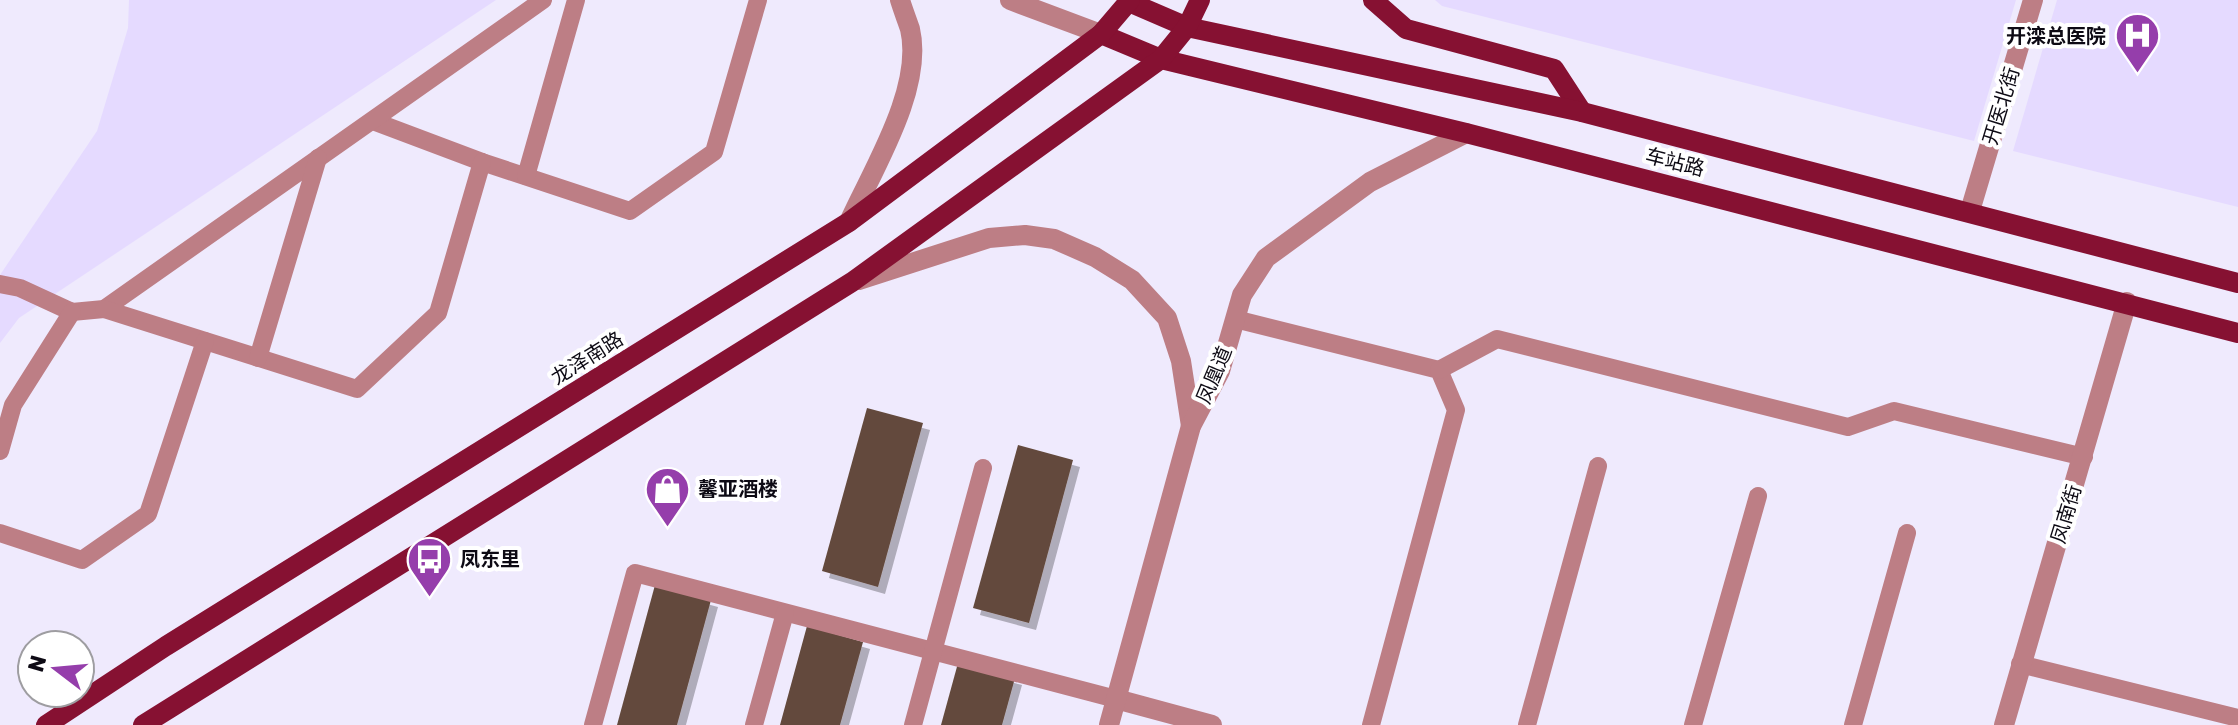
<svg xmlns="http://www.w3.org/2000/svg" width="2238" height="725" font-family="Rubik,'Noto Sans SC',sans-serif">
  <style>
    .built { fill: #e5daff }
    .building { fill: #644a3c; filter: url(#shadow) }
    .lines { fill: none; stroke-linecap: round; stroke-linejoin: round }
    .service { stroke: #bd7e85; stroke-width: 18 }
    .minor { stroke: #bd7e85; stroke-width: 20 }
    .tertiary { stroke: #bd7e85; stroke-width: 20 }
    .primary { stroke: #861132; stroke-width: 20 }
    .labels { text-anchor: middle; stroke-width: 8; stroke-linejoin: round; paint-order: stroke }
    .poi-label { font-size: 20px; font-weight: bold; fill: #0d0a14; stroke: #fff; text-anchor: start }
    .street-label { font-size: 20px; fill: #0d0a14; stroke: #fff }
  </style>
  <defs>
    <filter id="shadow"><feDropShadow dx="7" dy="7" stdDeviation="0" flood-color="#0004"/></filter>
  </defs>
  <rect width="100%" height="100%" fill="#efeafd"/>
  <g class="built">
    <polygon points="129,0 496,0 19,318 0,343 0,275 97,131 128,28"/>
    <polygon points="1435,0 2016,0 1974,141 1442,6"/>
    <polygon points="2057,0 2238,0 2238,207 2013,151"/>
  </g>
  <g class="building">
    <polygon points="867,408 923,423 878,587 822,571"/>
    <polygon points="1018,445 1073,460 1029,623 973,608"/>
    <polygon points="655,585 711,600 677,725 617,725"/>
    <polygon points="807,626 863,642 840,725 780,725"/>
    <polygon points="958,663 1015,678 1002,725 941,725"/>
  </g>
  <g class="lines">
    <g class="service">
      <polyline points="373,121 482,162 630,211 714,152 758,0"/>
      <polyline points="526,176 576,0"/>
      <polyline points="0,284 20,288 72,312 104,309 543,0"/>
      <polyline points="104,309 357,389 438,313 482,162"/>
      <polyline points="1235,319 1439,370 1456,410 1371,725"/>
      <polyline points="258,358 318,158"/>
      <polyline points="1439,370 1497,339 1848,427 1894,411 2084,457"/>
      <polyline points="0,451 13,405 72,312"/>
      <polyline points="0,533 82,560 148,514 205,341"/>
      <polyline points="2020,664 2238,718"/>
      <polyline points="593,725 635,573 1116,699"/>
      <polyline points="754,725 785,613"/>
      <polyline points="913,725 983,468"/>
      <polyline points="1527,725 1598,466"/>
      <polyline points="1693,725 1758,496"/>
      <polyline points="1853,725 1907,533"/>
    </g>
    <g class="minor">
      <polyline points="1970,211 2033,0"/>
      <polyline points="1116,699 1212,725"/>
      <polyline points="2004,725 2127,302"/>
    </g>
    <g class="tertiary">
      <polyline points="1010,0 1101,34"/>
      <path d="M849,222C873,169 924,88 910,29C907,20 903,10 900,0"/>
      <polyline points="859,280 989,238 1025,235 1054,239 1095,257 1132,280 1167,318 1181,361 1191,426"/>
      <polyline points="1109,725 1191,426 1220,371 1242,295 1266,258 1370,182 1466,133"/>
    </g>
    <g class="primary">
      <polyline points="1373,0 1406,29 1554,69 1582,112"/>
      <polyline points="1129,2 1187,27 1582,112 2238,283"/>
      <polyline points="1101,34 1161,59 1466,133 2238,333"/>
      <polyline points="46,725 166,646 849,222 1101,34 1130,0"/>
      <polyline points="143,725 852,282 1161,59 1187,27 1200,0"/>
    </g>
  </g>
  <defs>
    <symbol id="hospital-pin" viewBox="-11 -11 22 30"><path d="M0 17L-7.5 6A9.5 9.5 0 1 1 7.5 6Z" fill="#953eab" stroke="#fff"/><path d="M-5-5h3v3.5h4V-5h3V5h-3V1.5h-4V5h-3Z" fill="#fff"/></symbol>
    <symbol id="shop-pin" viewBox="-11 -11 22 30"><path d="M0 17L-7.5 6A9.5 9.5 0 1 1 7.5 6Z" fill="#953eab" stroke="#fff"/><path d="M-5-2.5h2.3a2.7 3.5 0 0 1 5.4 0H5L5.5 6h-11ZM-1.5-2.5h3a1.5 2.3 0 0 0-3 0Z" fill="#fff"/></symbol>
    <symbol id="bus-pin" viewBox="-11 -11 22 30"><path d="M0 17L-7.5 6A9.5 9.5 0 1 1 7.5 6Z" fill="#953eab" stroke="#fff"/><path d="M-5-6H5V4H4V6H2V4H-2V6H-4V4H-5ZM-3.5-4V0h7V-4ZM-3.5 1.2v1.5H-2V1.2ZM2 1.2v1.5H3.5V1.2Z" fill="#fff"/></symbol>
  </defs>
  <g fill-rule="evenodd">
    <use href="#hospital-pin" x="2112" y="10" width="51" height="69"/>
    <use href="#shop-pin" x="642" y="464" width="51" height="69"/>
    <use href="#bus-pin" x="404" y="534" width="51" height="69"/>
  </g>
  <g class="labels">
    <g class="poi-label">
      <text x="2106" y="43" text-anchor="end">开滦总医院</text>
      <text x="698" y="496">馨亚酒楼</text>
      <text x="460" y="566">凤东里</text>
    </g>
    <g class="street-label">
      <text transform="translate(2001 106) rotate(-73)" y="7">开医北街</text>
      <text transform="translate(1675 162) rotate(14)" y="7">车站路</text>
      <text transform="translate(587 358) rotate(-32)" y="7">龙泽南路</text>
      <text transform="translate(1214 375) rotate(-67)" y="7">凤凰道</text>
      <text transform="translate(2066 514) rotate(-73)" y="7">凤南街</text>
    </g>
  </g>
  <g transform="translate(56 669) rotate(286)"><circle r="38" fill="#ffffff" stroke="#9e9da1" stroke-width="2"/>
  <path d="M0-6L14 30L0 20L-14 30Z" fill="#953eab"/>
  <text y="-12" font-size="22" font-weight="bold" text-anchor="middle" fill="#0d0a14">N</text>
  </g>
</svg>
